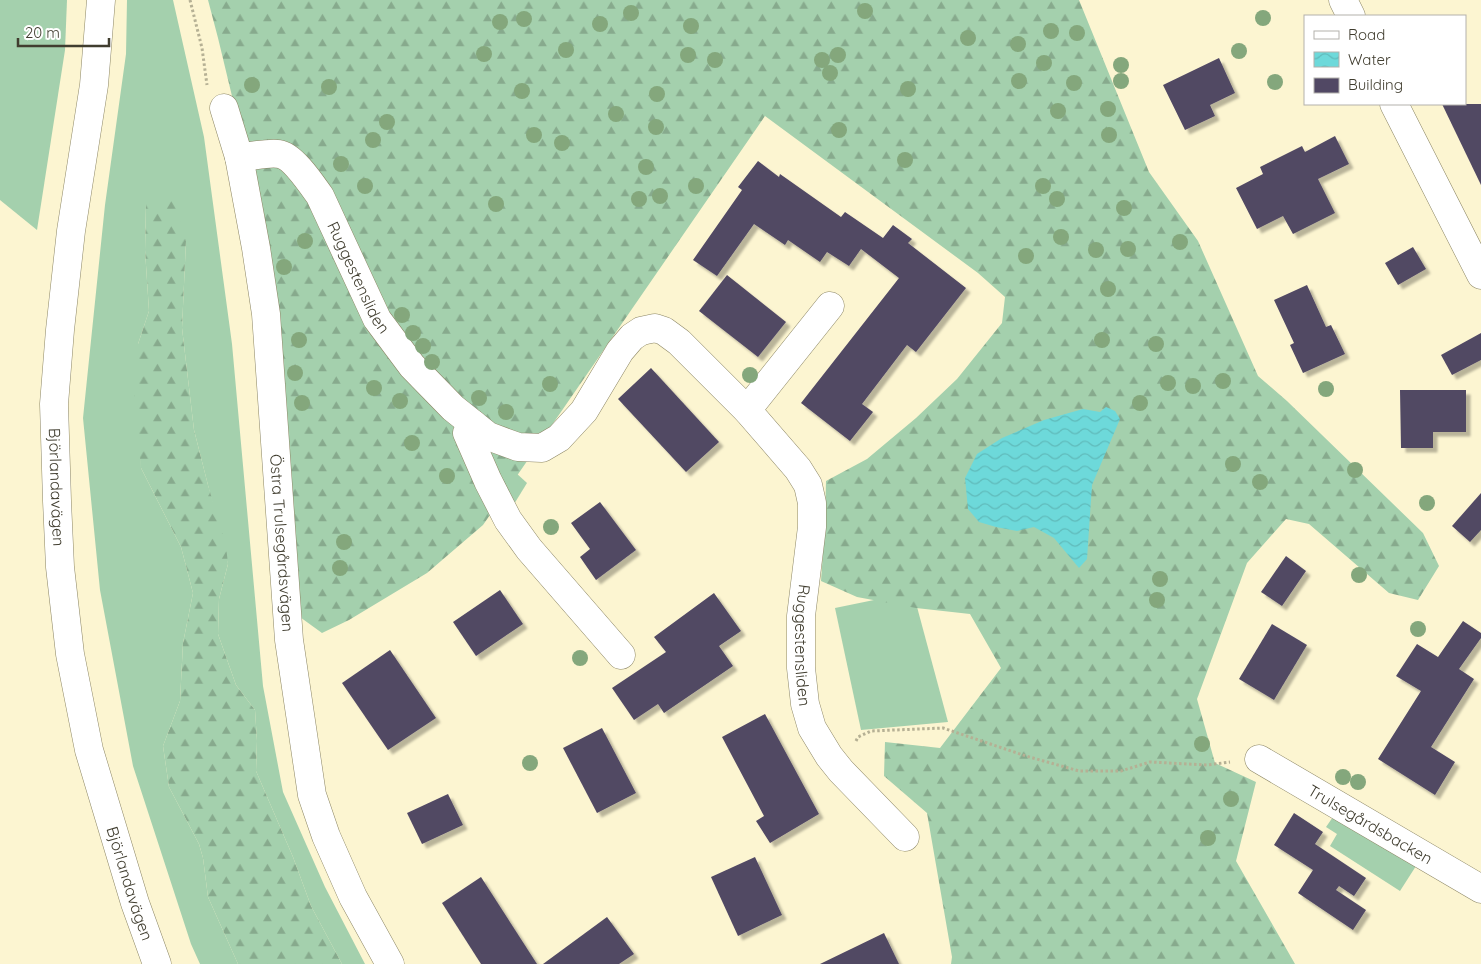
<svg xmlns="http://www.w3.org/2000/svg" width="1481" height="964" font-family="Quicksand,sans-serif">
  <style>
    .grass { fill: #a4d0ad }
    .forest { fill: url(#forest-firs) }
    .water { fill: url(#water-waves) }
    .building { fill: #514864; filter: url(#shadow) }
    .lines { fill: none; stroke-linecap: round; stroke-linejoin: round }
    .minor-casing { stroke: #8c8665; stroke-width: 29 }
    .path { stroke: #b5b094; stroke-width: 3; stroke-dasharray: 2.5 2.5; stroke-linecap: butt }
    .minor { stroke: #fff; stroke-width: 28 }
    .tree { fill: #84a77c }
    .labels { text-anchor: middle; stroke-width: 5; stroke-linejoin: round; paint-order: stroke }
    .street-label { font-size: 16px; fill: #403d2f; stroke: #fff }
  </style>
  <defs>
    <pattern id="forest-firs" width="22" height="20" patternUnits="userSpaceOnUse" patternTransform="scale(1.25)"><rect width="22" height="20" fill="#a4d0ad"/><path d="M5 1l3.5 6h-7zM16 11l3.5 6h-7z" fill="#87aa8d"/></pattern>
    <pattern id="water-waves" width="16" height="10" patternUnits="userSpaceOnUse" patternTransform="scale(1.25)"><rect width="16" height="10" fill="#6dd9da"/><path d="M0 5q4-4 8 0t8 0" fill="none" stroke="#60bbbb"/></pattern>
    <filter id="shadow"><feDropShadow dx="4.5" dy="4.5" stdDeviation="1" flood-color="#0004"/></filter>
  </defs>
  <rect width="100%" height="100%" fill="#fcf5d1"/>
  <g class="grass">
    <polygon points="0,0 67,0 65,50 37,230 0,200"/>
    <polygon points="127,0 173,0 204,137 232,344 263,686 283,792 325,887 365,964 342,964 311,906 293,857 256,771 257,741 255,710 236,685 218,634 219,599 228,564 194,430 182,328 186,241 146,203 145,250 149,311 138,344 141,468 181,547 193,593 183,643 180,701 163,746 169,787 199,844 203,858 208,897 238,964 200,964 191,944 133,766 100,590 83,418 105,205 126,54"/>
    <polygon points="489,454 515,472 527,483 511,509"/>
    <polygon points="913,592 948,722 861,730 835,608"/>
    <polygon points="1335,814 1416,866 1400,891 1330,846 1337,834 1326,827"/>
  </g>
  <g class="forest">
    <polygon points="208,0 1079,0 1149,172 1198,241 1258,376 1287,401 1423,533 1439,566 1418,600 1389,593 1309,524 1286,519 1247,563 1197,699 1215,763 1256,782 1236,861 1295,964 951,964 952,957 927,813 884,776 885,742 940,748 1001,668 970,614 916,608 857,597 821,581 825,523 826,481 867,459 916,418 957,379 1002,323 1005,297 978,273 765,116 483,525 427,573 349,620 322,633 293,612 272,262 218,38"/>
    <polygon points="172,194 186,241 182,328 194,430 208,485 226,546 228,564 219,599 218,634 236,685 255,710 257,741 256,771 293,857 311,906 342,964 238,964 208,897 203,858 199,844 169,787 163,746 180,701 183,643 193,593 181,547 141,468 134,400 138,344 149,311 145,250 146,203"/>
  </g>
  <polygon class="water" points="1106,407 1115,411 1120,419 1092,485 1087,559 1079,568 1054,538 1034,527 1017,531 996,527 979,522 968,509 965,478 977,454 1002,438 1044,420 1083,409 1100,412"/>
  <g class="building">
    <polygon points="1219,58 1235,93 1210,105 1215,116 1185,130 1163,85"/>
    <polygon points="1442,104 1481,104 1481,185"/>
    <polygon points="1335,136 1349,164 1318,179 1335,213 1293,234 1283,216 1257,229 1236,188 1263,174 1260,167 1302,146 1305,152"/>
    <polygon points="758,161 779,177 780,174 841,217 845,212 883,238 893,225 912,239 908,243 966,288 916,352 907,345 862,404 873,412 850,441 801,403 899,278 861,249 849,266 827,252 820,262 788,240 785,245 754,224 717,276 693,260 742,190 738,187"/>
    <polygon points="1413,247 1426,269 1398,285 1385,263"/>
    <polygon points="727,275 786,322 758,357 699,311"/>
    <polygon points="1307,285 1326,327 1331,325 1345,354 1303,373 1290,345 1294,343 1274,300"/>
    <polygon points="1481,333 1481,360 1452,375 1441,355"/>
    <polygon points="651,368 719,442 686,472 618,399"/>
    <polygon points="1400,390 1466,390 1466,432 1433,432 1433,448 1401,448"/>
    <polygon points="1481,493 1481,530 1470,542 1452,526"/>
    <polygon points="600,502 636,550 596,580 580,557 590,549 571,523"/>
    <polygon points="1286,556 1306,571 1282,606 1261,592"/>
    <polygon points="500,590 523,624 476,656 453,622"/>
    <polygon points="714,593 741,631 719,646 733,666 664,713 658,704 634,720 612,688 666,652 654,637"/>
    <polygon points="1463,621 1481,633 1481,638 1459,669 1474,679 1431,747 1455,762 1435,795 1378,759 1421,691 1396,676 1417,644 1438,657"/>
    <polygon points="1272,624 1307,645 1274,700 1239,679"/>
    <polygon points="390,650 436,718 388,750 342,683"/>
    <polygon points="765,714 819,814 770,843 756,821 764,816 722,737"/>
    <polygon points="602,728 636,793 597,813 563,748"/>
    <polygon points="448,794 463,825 422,844 407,813"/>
    <polygon points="1294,813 1323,832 1315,844 1366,878 1354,896 1339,886 1336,890 1366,910 1353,930 1298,893 1313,870 1274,845"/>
    <polygon points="755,857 782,915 738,936 711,877"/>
    <polygon points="481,877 537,964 481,964 442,903"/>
    <polygon points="607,917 634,954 619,964 543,964"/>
    <polygon points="884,933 899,964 820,964"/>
  </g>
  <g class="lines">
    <defs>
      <g id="minor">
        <path id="s1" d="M101,0L94,85L71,231L60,330L54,404L57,501L60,567L70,654L89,750L135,903L157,964"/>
        <polyline points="1343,0 1351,16"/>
        <polyline points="1394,104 1481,275"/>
        <path id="s2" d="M224,108L239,157L256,248L266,314L289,640L312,795L326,836L353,897L390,964"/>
        <path id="s3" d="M239,157C250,157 268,152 279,154C293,156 312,185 320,196L377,319L412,366L453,408L488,436L518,447L542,448L559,438L584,411L620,351L632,337L641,331L655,328L664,331L679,342L747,410L798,469L808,485L812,503V527L801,616V668L805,704L812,728L829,756L841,771L905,837"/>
        <polyline points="747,410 830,306"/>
        <polyline points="473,424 467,433 488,481 508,520 529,549 621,655"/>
        <path id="s4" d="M1259,759L1481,889"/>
      </g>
    </defs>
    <use href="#minor" class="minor-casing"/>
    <g class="path">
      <polyline points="190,0 202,48 207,85"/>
      <polyline points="856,741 858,737 871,731 943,728 1026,756 1079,771 1121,771 1150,762 1207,765 1230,762"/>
    </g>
    <use href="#minor" class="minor"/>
  </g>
  <g class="tree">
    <circle cx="865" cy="11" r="8"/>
    <circle cx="631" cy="13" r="8"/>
    <circle cx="1263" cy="18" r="8"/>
    <circle cx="524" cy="19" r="8"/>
    <circle cx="500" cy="22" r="8"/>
    <circle cx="600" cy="24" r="8"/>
    <circle cx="691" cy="26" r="8"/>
    <circle cx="1051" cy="31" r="8"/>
    <circle cx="1077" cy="33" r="8"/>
    <circle cx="968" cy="38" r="8"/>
    <circle cx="1018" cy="44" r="8"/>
    <circle cx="566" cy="50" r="8"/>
    <circle cx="1239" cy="51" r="8"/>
    <circle cx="484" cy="54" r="8"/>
    <circle cx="688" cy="55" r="8"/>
    <circle cx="838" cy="55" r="8"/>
    <circle cx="715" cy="60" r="8"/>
    <circle cx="822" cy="60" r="8"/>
    <circle cx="1044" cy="63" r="8"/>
    <circle cx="1121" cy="65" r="8"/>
    <circle cx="830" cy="73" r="8"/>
    <circle cx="1019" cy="81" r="8"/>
    <circle cx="1121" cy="81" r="8"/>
    <circle cx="1275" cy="82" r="8"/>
    <circle cx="1074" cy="83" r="8"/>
    <circle cx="252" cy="85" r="8"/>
    <circle cx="329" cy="87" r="8"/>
    <circle cx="908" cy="89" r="8"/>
    <circle cx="522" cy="91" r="8"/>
    <circle cx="657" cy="94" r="8"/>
    <circle cx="1108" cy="109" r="8"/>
    <circle cx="1058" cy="111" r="8"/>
    <circle cx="616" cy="114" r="8"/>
    <circle cx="387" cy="122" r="8"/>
    <circle cx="656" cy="127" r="8"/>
    <circle cx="839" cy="130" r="8"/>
    <circle cx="534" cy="135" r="8"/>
    <circle cx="1109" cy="135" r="8"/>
    <circle cx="373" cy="140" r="8"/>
    <circle cx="562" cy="143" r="8"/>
    <circle cx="905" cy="160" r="8"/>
    <circle cx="341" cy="164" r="8"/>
    <circle cx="646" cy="167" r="8"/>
    <circle cx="365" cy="186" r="8"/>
    <circle cx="696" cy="186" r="8"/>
    <circle cx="1043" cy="186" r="8"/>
    <circle cx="660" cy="196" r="8"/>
    <circle cx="639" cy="199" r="8"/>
    <circle cx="1057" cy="199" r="8"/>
    <circle cx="496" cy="204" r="8"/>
    <circle cx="1124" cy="208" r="8"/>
    <circle cx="1061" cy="237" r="8"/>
    <circle cx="305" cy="241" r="8"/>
    <circle cx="1180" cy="242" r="8"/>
    <circle cx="1128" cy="249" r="8"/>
    <circle cx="1096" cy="250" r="8"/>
    <circle cx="1026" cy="256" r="8"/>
    <circle cx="284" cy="267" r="8"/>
    <circle cx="1108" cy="289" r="8"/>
    <circle cx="402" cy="315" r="8"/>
    <circle cx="413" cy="333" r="8"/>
    <circle cx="299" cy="340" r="8"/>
    <circle cx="1102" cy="340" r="8"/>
    <circle cx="1156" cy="344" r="8"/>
    <circle cx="423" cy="346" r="8"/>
    <circle cx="432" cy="362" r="8"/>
    <circle cx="295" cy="373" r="8"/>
    <circle cx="750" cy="375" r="8"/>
    <circle cx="1223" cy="381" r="8"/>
    <circle cx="1168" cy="383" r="8"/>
    <circle cx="550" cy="384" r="8"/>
    <circle cx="1193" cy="386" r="8"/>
    <circle cx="374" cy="388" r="8"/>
    <circle cx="1326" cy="389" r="8"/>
    <circle cx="479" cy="398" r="8"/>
    <circle cx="400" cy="401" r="8"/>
    <circle cx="302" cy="403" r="8"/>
    <circle cx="1140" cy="403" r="8"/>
    <circle cx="506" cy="412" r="8"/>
    <circle cx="412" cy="443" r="8"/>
    <circle cx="1233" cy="464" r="8"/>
    <circle cx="1355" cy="470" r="8"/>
    <circle cx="447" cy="476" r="8"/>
    <circle cx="1260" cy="482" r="8"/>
    <circle cx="1427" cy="503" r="8"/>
    <circle cx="551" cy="527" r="8"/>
    <circle cx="344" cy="542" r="8"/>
    <circle cx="340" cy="568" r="8"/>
    <circle cx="1359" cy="575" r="8"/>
    <circle cx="1160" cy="579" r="8"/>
    <circle cx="1157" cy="600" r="8"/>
    <circle cx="1418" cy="629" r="8"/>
    <circle cx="580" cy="658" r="8"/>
    <circle cx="1202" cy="744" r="8"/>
    <circle cx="530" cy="763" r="8"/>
    <circle cx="1343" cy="777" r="8"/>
    <circle cx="1358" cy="782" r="8"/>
    <circle cx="1231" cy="799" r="8"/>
    <circle cx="1208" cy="838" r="8"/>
  </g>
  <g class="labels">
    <g class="street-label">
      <text dy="6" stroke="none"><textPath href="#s3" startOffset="190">Ruggestensliden</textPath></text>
      <text dy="6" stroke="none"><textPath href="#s1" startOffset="490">Björlandavägen</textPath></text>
      <text dy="6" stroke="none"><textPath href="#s2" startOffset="440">Östra Trulsegårdsvägen</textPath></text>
      <text dy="6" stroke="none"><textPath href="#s3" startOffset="1006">Ruggestensliden</textPath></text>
      <text dy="6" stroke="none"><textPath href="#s4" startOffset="129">Trulsegårdsbacken</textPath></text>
      <text dy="6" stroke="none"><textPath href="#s1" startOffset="895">Björlandavägen</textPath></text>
    </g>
  </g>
  <rect x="1304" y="15" width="162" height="90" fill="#ffffff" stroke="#b3b1ac"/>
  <rect x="1314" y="31" width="25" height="8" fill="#ffffff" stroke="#b3b1ac"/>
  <text x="1348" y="40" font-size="15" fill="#403d2f">Road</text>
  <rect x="1314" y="52" width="25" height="15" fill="url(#water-waves)" stroke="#b3b1ac"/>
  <text x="1348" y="65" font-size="15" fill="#403d2f">Water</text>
  <rect x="1314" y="78" width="25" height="15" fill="#514864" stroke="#b3b1ac"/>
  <text x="1348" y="90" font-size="15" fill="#403d2f">Building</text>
  <path d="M18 38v8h91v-8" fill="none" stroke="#403d2f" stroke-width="2.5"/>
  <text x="25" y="38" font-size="15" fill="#403d2f" stroke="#ffffff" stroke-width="4" paint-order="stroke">20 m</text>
</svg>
